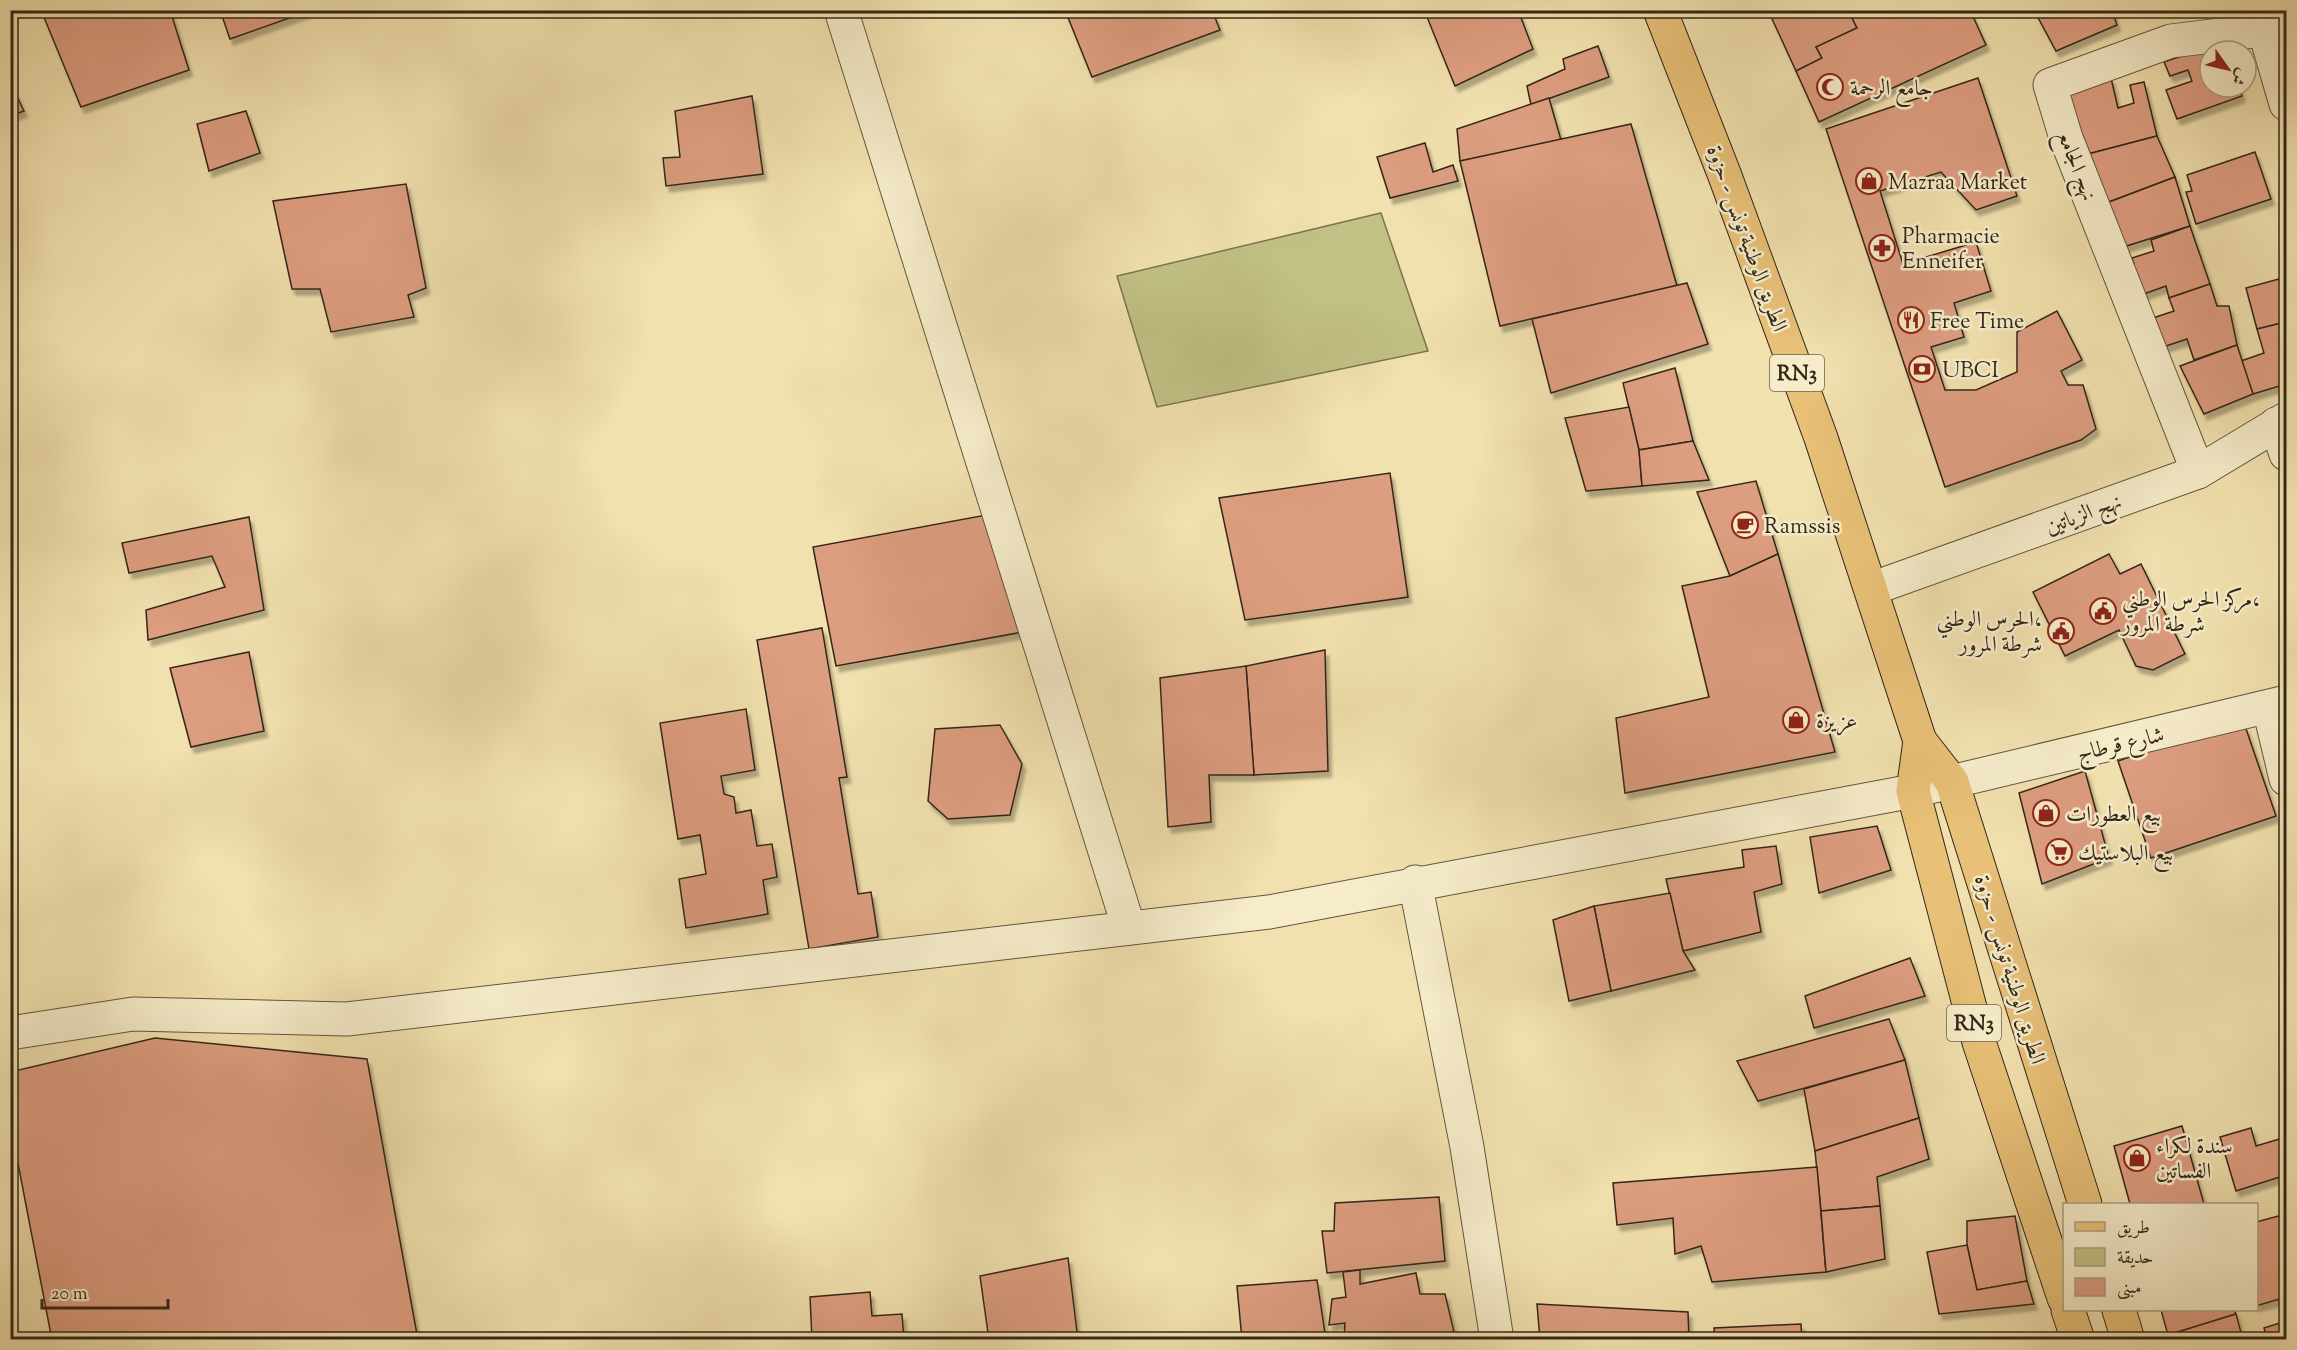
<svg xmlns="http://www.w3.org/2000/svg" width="2297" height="1350" font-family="'Sorts Mill Goudy',Amiri,serif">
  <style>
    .green { fill: #c1c185; stroke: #7a744f; stroke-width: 1.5 }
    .building { fill: #dd9d80; stroke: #322719; stroke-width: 1.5; filter: url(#shadow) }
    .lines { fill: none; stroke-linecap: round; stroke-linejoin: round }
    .street-casing { stroke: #62563e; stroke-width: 35 }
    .primary-casing { stroke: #322719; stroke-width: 35 }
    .street { stroke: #f6ecca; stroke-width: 33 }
    .primary { stroke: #e8c077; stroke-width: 33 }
    .labels { text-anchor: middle; stroke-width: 5; stroke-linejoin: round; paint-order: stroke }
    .shield { fill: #f6ecca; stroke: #6d624e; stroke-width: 1.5 }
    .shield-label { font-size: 21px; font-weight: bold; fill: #322719 }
    .poi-label { font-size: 22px; fill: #322719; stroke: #f6ecca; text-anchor: start }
    .street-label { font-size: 22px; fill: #322719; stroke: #f6ecca }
  </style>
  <defs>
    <filter id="shadow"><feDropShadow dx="3.5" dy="6" stdDeviation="1.5" flood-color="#0004"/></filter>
  </defs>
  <rect width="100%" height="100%" fill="#f1e1ae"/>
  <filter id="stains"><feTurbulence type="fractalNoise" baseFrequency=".00333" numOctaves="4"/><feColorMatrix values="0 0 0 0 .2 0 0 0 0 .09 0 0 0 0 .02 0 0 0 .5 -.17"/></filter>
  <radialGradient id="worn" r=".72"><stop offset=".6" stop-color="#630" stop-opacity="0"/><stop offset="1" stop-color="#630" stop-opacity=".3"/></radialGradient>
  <polygon class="green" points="1381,213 1428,351 1157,407 1117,276"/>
  <g class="building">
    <polygon points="41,10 170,10 189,70 81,107"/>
    <polygon points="220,10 312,10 230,39"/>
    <polygon points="1065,10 1212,10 1220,30 1092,77"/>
    <polygon points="1444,10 1518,10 1533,49 1455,86 1427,17"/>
    <polygon points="1768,10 1830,10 1833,16 1848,10 1857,28 1816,47 1822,58 1796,71"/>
    <polygon points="1848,10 1970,10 1986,45 1819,122 1796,71 1822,58 1816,47 1857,28"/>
    <polygon points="2034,10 2112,10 2117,25 2056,51"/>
    <polygon points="2223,42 2226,51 2210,51 2210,87 2239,87 2242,96 2177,119 2166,90 2192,81 2188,70 2170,76 2164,62"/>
    <polygon points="1598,46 1609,77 1531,105 1527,86 1565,69 1563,59"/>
    <polygon points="1978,78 2017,196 1976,210 1941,172 1880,191 1903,264 1976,242 1991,291 1954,303 1964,337 1931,347 1945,390 1976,390 2017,372 2017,332 2057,311 2082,360 2061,371 2068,385 2083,385 2096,429 2081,440 1945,487 1826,129"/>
    <polygon points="2111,78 2118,108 2134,103 2130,85 2144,82 2157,136 2088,154 2065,89"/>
    <polygon points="10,82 24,111 10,116"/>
    <polygon points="752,96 763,174 666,186 663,158 680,157 675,111"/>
    <polygon points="1549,98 1561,140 1460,161 1457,129"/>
    <polygon points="246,111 260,153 209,171 197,124"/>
    <polygon points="1631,124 1677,286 1500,326 1460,161"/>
    <polygon points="2157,136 2175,177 2101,205 2088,154"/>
    <polygon points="1425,143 1433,172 1453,165 1458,181 1390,198 1377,157"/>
    <polygon points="2255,152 2271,199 2196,224 2186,192 2192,191 2187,175"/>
    <polygon points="2175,177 2190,226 2117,249 2101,205"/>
    <polygon points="406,184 426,288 408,295 414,317 331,332 320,289 292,289 273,201"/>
    <polygon points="2190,226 2210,284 2169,298 2166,286 2141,295 2131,265 2134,264 2132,258 2154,251 2151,240"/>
    <polygon points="2286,277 2286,322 2257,329 2246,288"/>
    <polygon points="1687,283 1708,344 1551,393 1532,319"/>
    <polygon points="2210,284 2217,306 2229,306 2237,345 2194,360 2187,339 2163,347 2153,318 2174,311 2169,298"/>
    <polygon points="2286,322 2286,384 2253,394 2241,361 2264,353 2257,329"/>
    <polygon points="2237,345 2253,394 2204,414 2180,366"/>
    <polygon points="1675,368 1693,441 1639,450 1623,383"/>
    <polygon points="1629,407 1639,450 1642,486 1586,491 1565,418"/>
    <polygon points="1693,441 1709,480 1642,486 1639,450"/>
    <polygon points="1390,473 1408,597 1245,620 1219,498"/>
    <polygon points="1756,481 1778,554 1730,576 1697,492"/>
    <polygon points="986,515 1023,632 836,666 813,547"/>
    <polygon points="249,517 264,610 148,640 146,610 225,587 212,556 129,573 122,543"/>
    <polygon points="1778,554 1835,752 1625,793 1616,718 1709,697 1682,586 1730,576"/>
    <polygon points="2109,554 2120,574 2141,564 2185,654 2153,670 2136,666 2119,630 2065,656 2033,592"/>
    <polygon points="822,628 847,777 839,778 858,894 871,892 878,937 809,949 757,640"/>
    <polygon points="1325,650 1328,771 1254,775 1246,666"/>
    <polygon points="249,652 264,731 191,747 170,668"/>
    <polygon points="1246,666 1254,775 1209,775 1211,822 1168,827 1160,678"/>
    <polygon points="746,709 755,770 721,776 724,794 734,797 736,813 751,810 757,846 772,844 777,877 763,880 768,914 686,928 679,879 706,874 700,835 678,839 660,723"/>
    <polygon points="1000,725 1022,764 1010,815 948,819 928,801 935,729"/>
    <polygon points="2245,726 2276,816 2151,858 2118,761 2193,735"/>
    <polygon points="2085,771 2109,858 2042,884 2019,793"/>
    <polygon points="1877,826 1891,870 1819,893 1810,837"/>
    <polygon points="1776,846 1782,884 1754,892 1761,932 1683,951 1666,879 1744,867 1742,850"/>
    <polygon points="1670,893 1683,951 1695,970 1611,991 1594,906"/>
    <polygon points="1594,906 1611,991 1569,1001 1553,920"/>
    <polygon points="1910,958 1925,996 1814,1028 1805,996"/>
    <polygon points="1889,1019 1905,1060 1758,1101 1737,1061"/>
    <polygon points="155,1038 367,1059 418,1340 52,1340 10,1122 10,1072"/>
    <polygon points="1905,1060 1919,1118 1815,1151 1804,1089"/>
    <polygon points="1919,1118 1929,1159 1877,1177 1880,1206 1821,1211 1815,1151"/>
    <polygon points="2182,1126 2204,1204 2130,1204 2114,1146"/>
    <polygon points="2251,1128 2256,1146 2286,1137 2286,1175 2236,1191 2220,1137"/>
    <polygon points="1817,1167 1826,1272 1712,1282 1701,1246 1675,1254 1673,1218 1617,1225 1613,1183"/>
    <polygon points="1439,1197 1445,1261 1327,1273 1322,1231 1334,1231 1335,1203"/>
    <polygon points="1880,1206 1885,1259 1826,1272 1821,1211"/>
    <polygon points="2286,1214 2286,1297 2256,1306 2256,1222"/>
    <polygon points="2015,1216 2027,1281 1977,1290 1967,1245 1967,1221"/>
    <polygon points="1967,1245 1977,1290 2027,1281 2034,1304 1939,1314 1927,1252"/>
    <polygon points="1068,1258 1078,1340 989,1340 980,1276"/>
    <polygon points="1360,1270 1360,1284 1416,1273 1420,1294 1445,1294 1454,1332 1392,1340 1344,1340 1345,1323 1329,1325 1332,1299 1346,1297 1343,1272"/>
    <polygon points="1317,1280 1326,1340 1242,1340 1237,1286"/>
    <polygon points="870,1292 872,1316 902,1314 904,1340 812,1340 810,1297"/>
    <polygon points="1537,1304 1688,1312 1689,1340 1540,1340"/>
    <polygon points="2161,1310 2234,1310 2236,1314 2168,1335"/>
    <polygon points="2236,1314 2243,1340 2169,1340 2168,1335"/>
    <polygon points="2286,1321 2286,1340 2268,1340 2264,1328"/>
    <polygon points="1801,1324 1802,1340 1715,1340 1714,1328"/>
  </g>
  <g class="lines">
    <defs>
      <g id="street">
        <polyline points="841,10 1129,928"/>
        <polyline points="2265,32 2286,104"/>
        <polyline points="2276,424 2286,454"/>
        <polyline points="2198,472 2066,138 2050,85 2171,41 2286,27"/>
        <polyline points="1871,589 2198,472 2286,419"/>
        <polyline points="2269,708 2286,779"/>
        <polyline points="1415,882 1467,1147 1497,1340"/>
        <polyline points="10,1033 133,1014 347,1019 1269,912 1913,791 2286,702"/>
      </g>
      <g id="primary">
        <polyline points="1660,10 1725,176 1821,438 1920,741 1952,782 2085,1204"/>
        <polyline points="1920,741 1913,791 1979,1042 2064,1298"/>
        <polyline points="2068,1310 2078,1340"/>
        <polyline points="2119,1310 2128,1340"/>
      </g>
    </defs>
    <use href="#street" class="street-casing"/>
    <use href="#primary" class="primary-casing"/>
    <use href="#street" class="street"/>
    <use href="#primary" class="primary"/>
  </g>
  <defs>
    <symbol id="mosque-ring" viewBox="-11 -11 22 22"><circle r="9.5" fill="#f6ecca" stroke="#8f2418" stroke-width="1.5"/><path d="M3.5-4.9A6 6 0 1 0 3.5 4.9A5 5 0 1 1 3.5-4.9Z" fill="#8f2418"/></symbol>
    <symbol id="shop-ring" viewBox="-11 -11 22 22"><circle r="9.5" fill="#f6ecca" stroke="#8f2418" stroke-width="1.5"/><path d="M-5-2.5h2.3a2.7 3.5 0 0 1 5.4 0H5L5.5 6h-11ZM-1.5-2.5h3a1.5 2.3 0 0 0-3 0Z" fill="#8f2418"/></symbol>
    <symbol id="pharmacy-ring" viewBox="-11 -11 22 22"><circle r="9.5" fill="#f6ecca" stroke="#8f2418" stroke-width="1.5"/><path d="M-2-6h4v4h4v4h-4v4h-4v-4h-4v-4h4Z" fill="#8f2418"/></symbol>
    <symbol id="restaurant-ring" viewBox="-11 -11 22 22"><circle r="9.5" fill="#f6ecca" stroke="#8f2418" stroke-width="1.5"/><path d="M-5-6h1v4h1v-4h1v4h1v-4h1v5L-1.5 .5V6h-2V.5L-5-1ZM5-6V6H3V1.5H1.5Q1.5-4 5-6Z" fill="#8f2418"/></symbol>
    <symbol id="bank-ring" viewBox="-11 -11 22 22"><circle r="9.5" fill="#f6ecca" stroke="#8f2418" stroke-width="1.5"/><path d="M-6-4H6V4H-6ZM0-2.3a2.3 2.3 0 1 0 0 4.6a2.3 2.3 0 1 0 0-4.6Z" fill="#8f2418"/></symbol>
    <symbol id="cafe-ring" viewBox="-11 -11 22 22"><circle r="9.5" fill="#f6ecca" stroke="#8f2418" stroke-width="1.5"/><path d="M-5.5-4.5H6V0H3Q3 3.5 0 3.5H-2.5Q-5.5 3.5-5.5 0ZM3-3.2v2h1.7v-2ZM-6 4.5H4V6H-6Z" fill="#8f2418"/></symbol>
    <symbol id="civic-ring" viewBox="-11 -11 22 22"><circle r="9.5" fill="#f6ecca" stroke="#8f2418" stroke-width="1.5"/><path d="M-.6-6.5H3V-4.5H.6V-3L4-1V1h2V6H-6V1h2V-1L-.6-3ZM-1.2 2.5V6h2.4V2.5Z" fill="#8f2418"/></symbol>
    <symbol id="supermarket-ring" viewBox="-11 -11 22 22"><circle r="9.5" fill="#f6ecca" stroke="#8f2418" stroke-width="1.5"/><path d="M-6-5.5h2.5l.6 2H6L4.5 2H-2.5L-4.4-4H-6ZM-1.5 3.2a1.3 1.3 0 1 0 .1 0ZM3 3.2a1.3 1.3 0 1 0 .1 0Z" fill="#8f2418"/></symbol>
  </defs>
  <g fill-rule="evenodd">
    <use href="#mosque-ring" x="1815" y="72" width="30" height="30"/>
    <use href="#shop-ring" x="1854" y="166" width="30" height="30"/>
    <use href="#pharmacy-ring" x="1867" y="233" width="30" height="30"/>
    <use href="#restaurant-ring" x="1896" y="305" width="30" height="30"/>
    <use href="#bank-ring" x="1907" y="354" width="30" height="30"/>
    <use href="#cafe-ring" x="1730" y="510" width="30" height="30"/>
    <use href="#civic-ring" x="2088" y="596" width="30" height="30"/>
    <use href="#civic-ring" x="2046" y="616" width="30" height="30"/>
    <use href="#shop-ring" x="1781" y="705" width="30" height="30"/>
    <use href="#shop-ring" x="2031" y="798" width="30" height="30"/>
    <use href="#supermarket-ring" x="2044" y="837" width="30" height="30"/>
    <use href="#shop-ring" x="2122" y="1143" width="30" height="30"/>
  </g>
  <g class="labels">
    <g class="shield">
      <rect x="1770" y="355" width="54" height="36" rx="4.5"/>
      <rect x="1947" y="1005" width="54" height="36" rx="4.5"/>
    </g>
    <g class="shield-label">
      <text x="1797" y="380">RN3</text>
      <text x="1974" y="1030">RN3</text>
    </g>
    <g class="poi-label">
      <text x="1850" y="95">جامع الرحمة</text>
      <text x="1888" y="189">Mazraa Market</text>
      <text x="1902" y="243">Pharmacie<tspan x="1902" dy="25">Enneifer</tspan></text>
      <text x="1930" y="328">Free Time</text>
      <text x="1942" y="377">UBCI</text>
      <text x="1764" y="533">Ramssis</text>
      <text x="2122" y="606">مركز الحرس الوطني،<tspan x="2122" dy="25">شرطة المرور</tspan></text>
      <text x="2042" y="626" text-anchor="end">الحرس الوطني،<tspan x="2042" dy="25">شرطة المرور</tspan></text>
      <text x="1816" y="728">عزيزة</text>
      <text x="2066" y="821">بيع العطورات</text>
      <text x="2078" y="860">بيع البلاستيك</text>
      <text x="2156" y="1153">سندة لكراء<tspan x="2156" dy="25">الفساتين</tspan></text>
    </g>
    <g class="street-label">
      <text transform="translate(2078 165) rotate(69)" y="8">نهج الجامع</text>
      <text transform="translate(1748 238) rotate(70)" y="8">الطريق الوطنية تونس - حزوة</text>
      <text transform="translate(2083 513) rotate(-20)" y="8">نهج الزياتين</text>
      <text transform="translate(2120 743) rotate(-13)" y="8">شارع قرطاج</text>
      <text transform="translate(2011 969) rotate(73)" y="8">الطريق الوطنية تونس - حزوة</text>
    </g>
  </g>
  <rect width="2297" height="1350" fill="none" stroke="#f1e1ae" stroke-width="36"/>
  <rect x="12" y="12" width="2273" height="1326" fill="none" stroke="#322719" stroke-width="3"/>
  <rect x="18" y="18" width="2261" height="1314" fill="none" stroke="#322719" stroke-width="1.5"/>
  <rect x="2063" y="1203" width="195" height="108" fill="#f6ecca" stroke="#a89d83" stroke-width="1.5"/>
  <rect x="2075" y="1222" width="30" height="9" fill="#e8c077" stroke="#a89d83" stroke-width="1.5"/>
  <text x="2117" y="1233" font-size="18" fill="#322719">طريق</text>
  <rect x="2075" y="1248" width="30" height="18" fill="#c1c185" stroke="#a89d83" stroke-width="1.5"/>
  <text x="2117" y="1263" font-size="18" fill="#322719">حديقة</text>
  <rect x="2075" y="1278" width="30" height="18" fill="#dd9d80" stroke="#a89d83" stroke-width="1.5"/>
  <text x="2117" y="1293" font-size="18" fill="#322719">مبنى</text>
  <g transform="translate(2228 69) rotate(124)"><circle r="28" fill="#f6ecca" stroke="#a89d83" stroke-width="1.5"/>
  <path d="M0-4.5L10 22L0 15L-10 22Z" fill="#8f2418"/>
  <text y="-9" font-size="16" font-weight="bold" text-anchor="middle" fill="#322719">ش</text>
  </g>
  <path d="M42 1299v9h126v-9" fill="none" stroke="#322719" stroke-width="3"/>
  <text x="51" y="1299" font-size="18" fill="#322719" stroke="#f6ecca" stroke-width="4.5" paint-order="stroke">20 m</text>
  <rect width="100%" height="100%" filter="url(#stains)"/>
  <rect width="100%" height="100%" fill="url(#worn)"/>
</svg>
